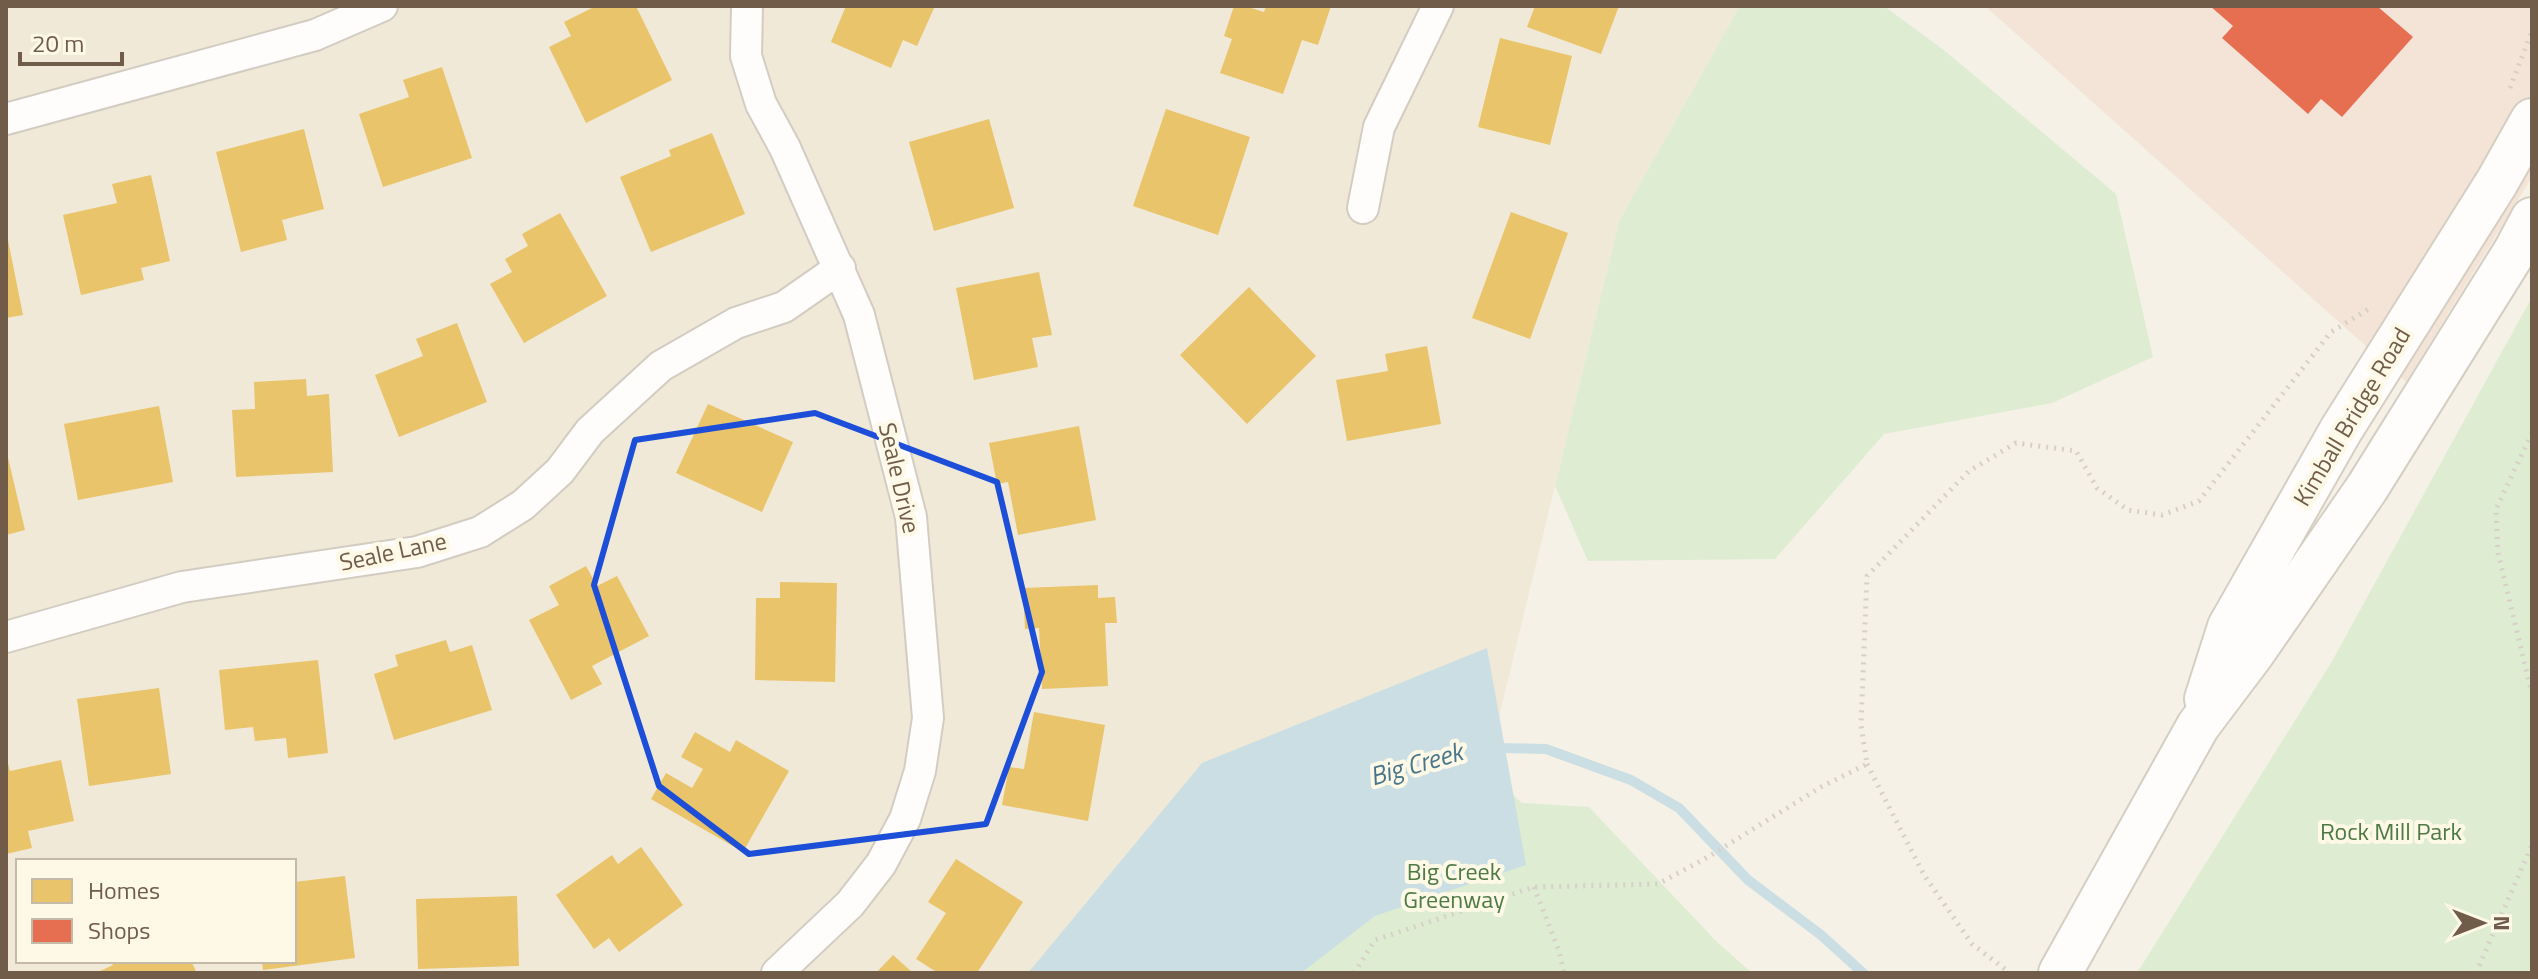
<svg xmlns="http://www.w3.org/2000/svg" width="2538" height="979" font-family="'Titillium Web',sans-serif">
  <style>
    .residential { fill: #f0e9d7; fill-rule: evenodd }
    .commercial { fill: #f3e4d7 }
    .green { fill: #deecd2 }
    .water { fill: #cadee4 }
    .homes { fill: #e9c46a }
    .shops { fill: #e76f51 }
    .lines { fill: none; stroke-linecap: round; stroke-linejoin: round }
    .stream { stroke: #cadee4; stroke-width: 10 }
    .street-casing { stroke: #d3ccc2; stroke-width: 34 }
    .secondary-casing { stroke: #d5cec3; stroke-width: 46 }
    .path { stroke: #d6d0c9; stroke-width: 5; stroke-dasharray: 2 6; stroke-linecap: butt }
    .street { stroke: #fefdfb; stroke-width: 30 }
    .secondary { stroke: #fefdfb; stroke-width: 42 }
    .marked { fill: none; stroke: #1d4ed8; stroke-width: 6; stroke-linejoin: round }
    .labels { text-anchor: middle; stroke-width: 8; stroke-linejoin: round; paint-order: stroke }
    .street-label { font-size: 24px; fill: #705c49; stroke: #fef8e6 }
    .park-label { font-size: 24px; fill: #4e7b45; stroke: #fef8e6 }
    .water-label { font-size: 26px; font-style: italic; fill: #47768a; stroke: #fef8e6 }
  </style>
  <rect width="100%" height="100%" fill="#f5f1e7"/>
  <path class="residential" d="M6,6H1740L1619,221L1486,771L1373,973H6ZM18,861H294V961H18Z"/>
  <polygon class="commercial" points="1985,6 2532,6 2532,177 2406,382"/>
  <g class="green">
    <polygon points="1740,6 1884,6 1945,51 2116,194 2153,357 2052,403 1884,434 1775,559 1588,561 1555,486 1619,221"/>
    <polygon points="2532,297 2532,973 2137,973 2331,663"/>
    <polygon points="1486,771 1522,803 1589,807 1717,942 1752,973 1212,973"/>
  </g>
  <polygon class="water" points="1487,648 1526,865 1375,916 1301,973 1028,973 1202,763"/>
  <g class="homes">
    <polygon points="596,6 636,6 672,80 586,123 549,47 571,36 564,22"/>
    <polygon points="846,6 935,6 917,46 903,40 891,68 831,42"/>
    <polygon points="1234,6 1245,6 1264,12 1266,6 1331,6 1318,45 1302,40 1283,94 1220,73 1232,39 1224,36"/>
    <polygon points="1535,6 1619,6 1601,54 1527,27"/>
    <polygon points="1500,38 1572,56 1550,145 1478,127"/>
    <polygon points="442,67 472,158 383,187 359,114 409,97 403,80"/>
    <polygon points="1166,109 1250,137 1218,235 1133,206"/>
    <polygon points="989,119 1014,208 934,231 909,142"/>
    <polygon points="304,129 324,209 282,220 287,240 241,252 216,152"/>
    <polygon points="712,133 745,214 651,252 620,177 671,156 669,150"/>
    <polygon points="151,175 170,261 141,268 144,280 81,295 63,215 117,203 112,184"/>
    <polygon points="1511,212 1568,233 1530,339 1472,318"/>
    <polygon points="560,213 607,296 524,343 490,284 512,272 505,259 528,246 522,234"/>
    <polygon points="6,230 23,315 6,318"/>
    <polygon points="1039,272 1052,335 1032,338 1038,367 974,380 956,288"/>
    <polygon points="1249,287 1316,356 1247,424 1180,355"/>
    <polygon points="457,323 487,402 399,437 375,375 423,356 416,339"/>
    <polygon points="1427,346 1441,424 1347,441 1336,380 1388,371 1385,354"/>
    <polygon points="306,379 307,396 329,394 333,472 236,477 232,410 255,409 254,382"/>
    <polygon points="708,404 793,442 762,512 676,473"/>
    <polygon points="159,406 173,482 78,500 64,424"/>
    <polygon points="1079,426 1096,520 1018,535 1008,482 997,484 989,443"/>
    <polygon points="6,449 25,530 6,535"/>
    <polygon points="586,566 597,586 617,576 649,636 592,666 602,684 571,700 529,620 559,605 549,586"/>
    <polygon points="780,582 837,583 835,682 755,680 756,598 780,598"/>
    <polygon points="1098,585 1098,598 1115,597 1117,623 1105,623 1108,686 1042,689 1039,628 1025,629 1023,588"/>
    <polygon points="446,640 450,652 472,645 492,710 394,740 374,674 398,666 395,655"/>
    <polygon points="318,660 328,753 288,758 286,738 255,741 253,727 225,730 219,670"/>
    <polygon points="159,688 171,774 89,786 77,699"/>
    <polygon points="1034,712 1105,725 1088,821 1002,805 1009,767 1024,769"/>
    <polygon points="695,732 730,752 736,740 789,771 743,852 651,799 666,773 692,788 703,769 681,757"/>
    <polygon points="7,760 10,771 61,760 74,821 28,831 32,848 6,854"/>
    <polygon points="641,847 683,905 619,952 609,938 594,949 556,895 612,855 618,864"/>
    <polygon points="956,859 1023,902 977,973 938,973 916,959 946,913 928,902"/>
    <polygon points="345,876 355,958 263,970 262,961 294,961 294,882"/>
    <polygon points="517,896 519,966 418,969 416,899"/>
    <polygon points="893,955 913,973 876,973"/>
    <polygon points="111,961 191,961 197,973 96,973 113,965"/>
  </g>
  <polygon class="shops" points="2210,6 2377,6 2413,37 2342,117 2321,99 2308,114 2222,38 2233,26"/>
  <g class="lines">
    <polyline class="stream" points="1494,748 1546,749 1631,780 1679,808 1748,880 1821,935 1863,973"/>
    <defs>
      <g id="street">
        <polyline points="747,6 746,56 761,104 785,148 859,315 911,517 928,718 920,771 905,819 881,864 850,904 777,973"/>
        <polyline points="6,119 315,35 382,6"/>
        <polyline points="1363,208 1379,127 1438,6"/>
        <polyline points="6,637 182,587 417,552 480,532 523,505 560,471 590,431 661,366 736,323 784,307 840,268"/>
      </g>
      <g id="secondary">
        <polyline points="2206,699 2229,627 2341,430 2497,182 2532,120"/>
        <polyline points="2060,973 2198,726 2253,653 2367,488 2515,251 2532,219"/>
      </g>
    </defs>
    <use href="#street" class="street-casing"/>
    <use href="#secondary" class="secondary-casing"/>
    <g class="path">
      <polyline points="2510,88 2532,31"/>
      <polyline points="2532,433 2496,509 2498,553 2532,694"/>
      <polyline points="1867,764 1924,875 1972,944 2010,973"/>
      <polyline points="1534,887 1559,951 1564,973"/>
      <polyline points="1354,973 1375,940 1534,887 1658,884 1708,857 1821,787 1867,764 1861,725 1867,576 1969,471 2016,443 2076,451 2097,488 2128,510 2162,515 2199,501 2331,332 2372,307"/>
      <polyline points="2476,973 2532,845"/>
    </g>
    <use href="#street" class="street"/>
    <use href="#secondary" class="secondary"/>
  </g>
  <path class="marked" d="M815,413L997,482L1042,672L986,824L749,854L659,786L594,585L635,440Z"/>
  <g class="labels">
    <g class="street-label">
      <text transform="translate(2352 417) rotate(-59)" y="8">Kimball Bridge Road</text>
      <text transform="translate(899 478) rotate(77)" y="8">Seale Drive</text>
      <text transform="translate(393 552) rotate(-12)" y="8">Seale Lane</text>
    </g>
    <g class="park-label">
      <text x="2391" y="840">Rock Mill Park</text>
      <text x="1454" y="880">Big Creek<tspan x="1454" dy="28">Greenway</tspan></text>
    </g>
    <g class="water-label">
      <text transform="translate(1416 764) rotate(-16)" y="9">Big Creek</text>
    </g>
  </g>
  <rect width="2538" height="979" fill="none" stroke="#705c49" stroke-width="16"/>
  <rect x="16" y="859" width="280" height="104" fill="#fef8e6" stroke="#c5baa7" stroke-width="2"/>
  <rect x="32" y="879" width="40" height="24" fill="#e9c46a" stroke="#c5baa7" stroke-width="2"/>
  <text x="88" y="899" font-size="24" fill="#705c49">Homes</text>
  <rect x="32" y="919" width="40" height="24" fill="#e76f51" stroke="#c5baa7" stroke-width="2"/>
  <text x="88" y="939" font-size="24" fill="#705c49">Shops</text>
  <g transform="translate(2482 923) rotate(90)" stroke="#fef8e6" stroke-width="6" paint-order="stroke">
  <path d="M0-6L14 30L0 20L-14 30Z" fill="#705c49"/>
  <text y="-12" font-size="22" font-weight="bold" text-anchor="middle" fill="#705c49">N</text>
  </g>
  <path d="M20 52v12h102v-12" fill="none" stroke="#705c49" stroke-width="4"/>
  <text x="32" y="52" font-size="24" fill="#705c49" stroke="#fef8e6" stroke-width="6" paint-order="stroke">20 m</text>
</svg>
